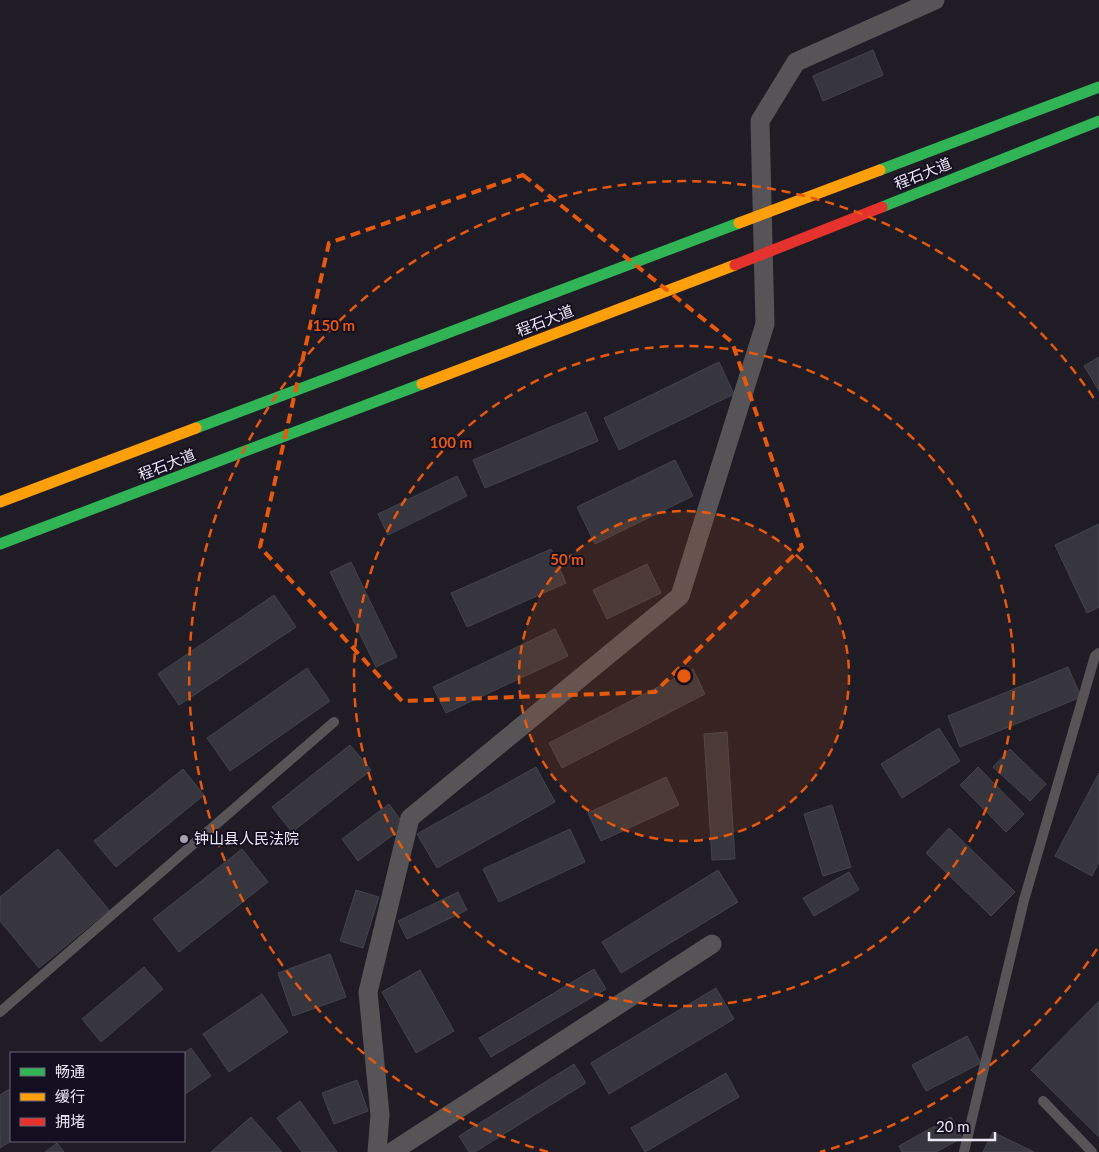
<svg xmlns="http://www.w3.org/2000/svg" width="1099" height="1152" font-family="Lato,'Noto Sans SC',sans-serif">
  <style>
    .building { fill: #37363e; stroke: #43444c }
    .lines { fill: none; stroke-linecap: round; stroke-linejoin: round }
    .lane { stroke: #575458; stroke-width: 10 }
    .street { stroke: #575458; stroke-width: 19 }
    .fast { stroke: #30b455; stroke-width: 11 }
    .slow { stroke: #ff9f0a; stroke-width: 11 }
    .jam { stroke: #e5322d; stroke-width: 11 }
    .marked { fill: none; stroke: #e8590c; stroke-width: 4; stroke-dasharray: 10 6; stroke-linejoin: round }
    .ring { fill: none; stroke: #e8590c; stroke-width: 2.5; stroke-dasharray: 9 6 }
    .poi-dot { fill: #a5a2ae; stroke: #140f20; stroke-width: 2 }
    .labels { text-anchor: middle; stroke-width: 4; stroke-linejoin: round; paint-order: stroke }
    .street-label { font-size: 15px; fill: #edeaf7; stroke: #140f20 }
    .poi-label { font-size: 15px; fill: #edeaf7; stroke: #140f20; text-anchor: start }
    .centre { fill: #e8590c; stroke: #140f20; stroke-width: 2.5 }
    .ring-label { font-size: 15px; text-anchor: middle; font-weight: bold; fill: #e8590c; stroke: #140f20; stroke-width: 4; stroke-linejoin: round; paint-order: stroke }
  </style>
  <rect width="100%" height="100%" fill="#1f1c26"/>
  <g class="building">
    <polygon points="873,50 883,75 823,101 813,76"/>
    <polygon points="1099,357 1099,391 1084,366"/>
    <polygon points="719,362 734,394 619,450 604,418"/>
    <polygon points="586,412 598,441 485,488 473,460"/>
    <polygon points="675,460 693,496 595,544 577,507"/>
    <polygon points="457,476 467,496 388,535 378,514"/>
    <polygon points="1099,524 1099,607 1087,613 1055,545"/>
    <polygon points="551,549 566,583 467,627 451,593"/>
    <polygon points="351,562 397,657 376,667 330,572"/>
    <polygon points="647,564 661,593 607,619 593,590"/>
    <polygon points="274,595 296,627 179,705 158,674"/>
    <polygon points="555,629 568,656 446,713 433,687"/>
    <polygon points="1068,667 1081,697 960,747 948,716"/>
    <polygon points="307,668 330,701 230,771 207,738"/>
    <polygon points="693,669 705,694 562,768 549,743"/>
    <polygon points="939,728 960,761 902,798 881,764"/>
    <polygon points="727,732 735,859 712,860 704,734"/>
    <polygon points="350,745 371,770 292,832 272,807"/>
    <polygon points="1010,749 1046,784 1030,801 993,767"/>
    <polygon points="536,767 555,802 437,868 417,834"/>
    <polygon points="978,767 1024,814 1006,832 960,785"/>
    <polygon points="183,769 204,795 116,867 94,841"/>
    <polygon points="1099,773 1099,862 1092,876 1055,856"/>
    <polygon points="666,777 679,805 601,841 588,813"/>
    <polygon points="389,804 405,826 358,861 342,839"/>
    <polygon points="832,805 851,867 823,876 804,814"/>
    <polygon points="949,828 1015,892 991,916 926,853"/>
    <polygon points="570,829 585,862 499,902 483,869"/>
    <polygon points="58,849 109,910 39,968 0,921 0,897"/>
    <polygon points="242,849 268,882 179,952 153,919"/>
    <polygon points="718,870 738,902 621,973 602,942"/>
    <polygon points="849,872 859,890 814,916 803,898"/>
    <polygon points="356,890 379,897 363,948 340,941"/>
    <polygon points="458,892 467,910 407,939 398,921"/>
    <polygon points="330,954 346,997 293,1016 278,973"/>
    <polygon points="144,967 163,989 101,1042 82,1019"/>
    <polygon points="594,969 606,989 491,1057 479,1038"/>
    <polygon points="420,970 454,1031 416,1053 382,992"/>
    <polygon points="716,988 734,1019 609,1094 591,1063"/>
    <polygon points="262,994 288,1032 229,1072 203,1034"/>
    <polygon points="1099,1001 1099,1137 1031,1070"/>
    <polygon points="967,1036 981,1063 926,1091 912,1065"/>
    <polygon points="191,1048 211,1076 184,1095 184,1053"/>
    <polygon points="574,1064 586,1083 475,1152 469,1152 459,1136"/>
    <polygon points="726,1073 739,1097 645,1152 631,1128"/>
    <polygon points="357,1080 368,1111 334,1124 322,1093"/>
    <polygon points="11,1088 11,1141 0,1148 0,1095"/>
    <polygon points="300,1101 337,1152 302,1152 277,1118"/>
    <polygon points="251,1117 282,1152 211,1152"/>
    <polygon points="951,1117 962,1138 936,1152 902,1152 899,1146"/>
    <polygon points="993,1132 1034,1152 983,1152"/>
    <polygon points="57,1143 64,1152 45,1152"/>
  </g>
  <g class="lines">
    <g class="lane">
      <polyline points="0,1012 334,722"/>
      <polyline points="1043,1101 1092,1152"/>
      <polyline points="964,1152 1024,900 1095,656 1099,653"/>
    </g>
    <g class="street">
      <polyline points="377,1152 380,1115 368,992 410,818 680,596 765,324 760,121 796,62 935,0"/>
      <polyline points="392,1152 712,944"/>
    </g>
    <g class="fast">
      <polyline points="880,170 1099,87"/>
      <polyline points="882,207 1099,121"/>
      <polyline points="196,428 739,223"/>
      <polyline points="0,544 422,384"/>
    </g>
    <g class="slow">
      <polyline points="739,223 880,170"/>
      <polyline points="422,384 735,265"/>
      <polyline points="0,502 196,428"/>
    </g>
    <polyline class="jam" points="735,265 882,207"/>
  </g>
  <path class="marked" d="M523,175L732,342L802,547L655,692L402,701L260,547L329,243Z"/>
  <circle cx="684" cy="676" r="165" fill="#e8590c" fill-opacity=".12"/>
  <g class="ring">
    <circle cx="684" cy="676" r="165"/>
    <circle cx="684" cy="676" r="330"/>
    <path d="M1097 949A495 495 0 0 1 820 1152M548 1152A495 495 0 1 1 1097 403"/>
  </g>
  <circle class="poi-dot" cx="184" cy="839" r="5"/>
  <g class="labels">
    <g class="street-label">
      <text transform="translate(923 174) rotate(-22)" y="5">程石大道</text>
      <text transform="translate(545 321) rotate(-21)" y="5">程石大道</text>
      <text transform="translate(167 465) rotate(-21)" y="5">程石大道</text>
    </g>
    <g class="poi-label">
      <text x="194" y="844">钟山县人民法院</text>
    </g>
  </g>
  <circle cx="684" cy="676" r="8" class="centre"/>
  <g class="ring-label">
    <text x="334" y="331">150 m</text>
    <text x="451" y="448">100 m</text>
    <text x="567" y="565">50 m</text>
  </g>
  <rect x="10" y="1052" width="175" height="90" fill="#140f20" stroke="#6b6776"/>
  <rect x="20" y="1068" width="25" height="8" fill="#30b455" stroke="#6b6776"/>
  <text x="55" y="1077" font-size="15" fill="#edeaf7">畅通</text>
  <rect x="20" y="1093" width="25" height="8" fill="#ff9f0a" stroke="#6b6776"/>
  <text x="55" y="1102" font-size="15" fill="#edeaf7">缓行</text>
  <rect x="20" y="1118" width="25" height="8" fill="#e5322d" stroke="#6b6776"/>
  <text x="55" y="1127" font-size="15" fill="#edeaf7">拥堵</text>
  <path d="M929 1132v8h66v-8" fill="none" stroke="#edeaf7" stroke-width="2.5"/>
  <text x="936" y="1132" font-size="15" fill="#edeaf7" stroke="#140f20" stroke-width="4" paint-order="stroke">20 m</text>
</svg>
